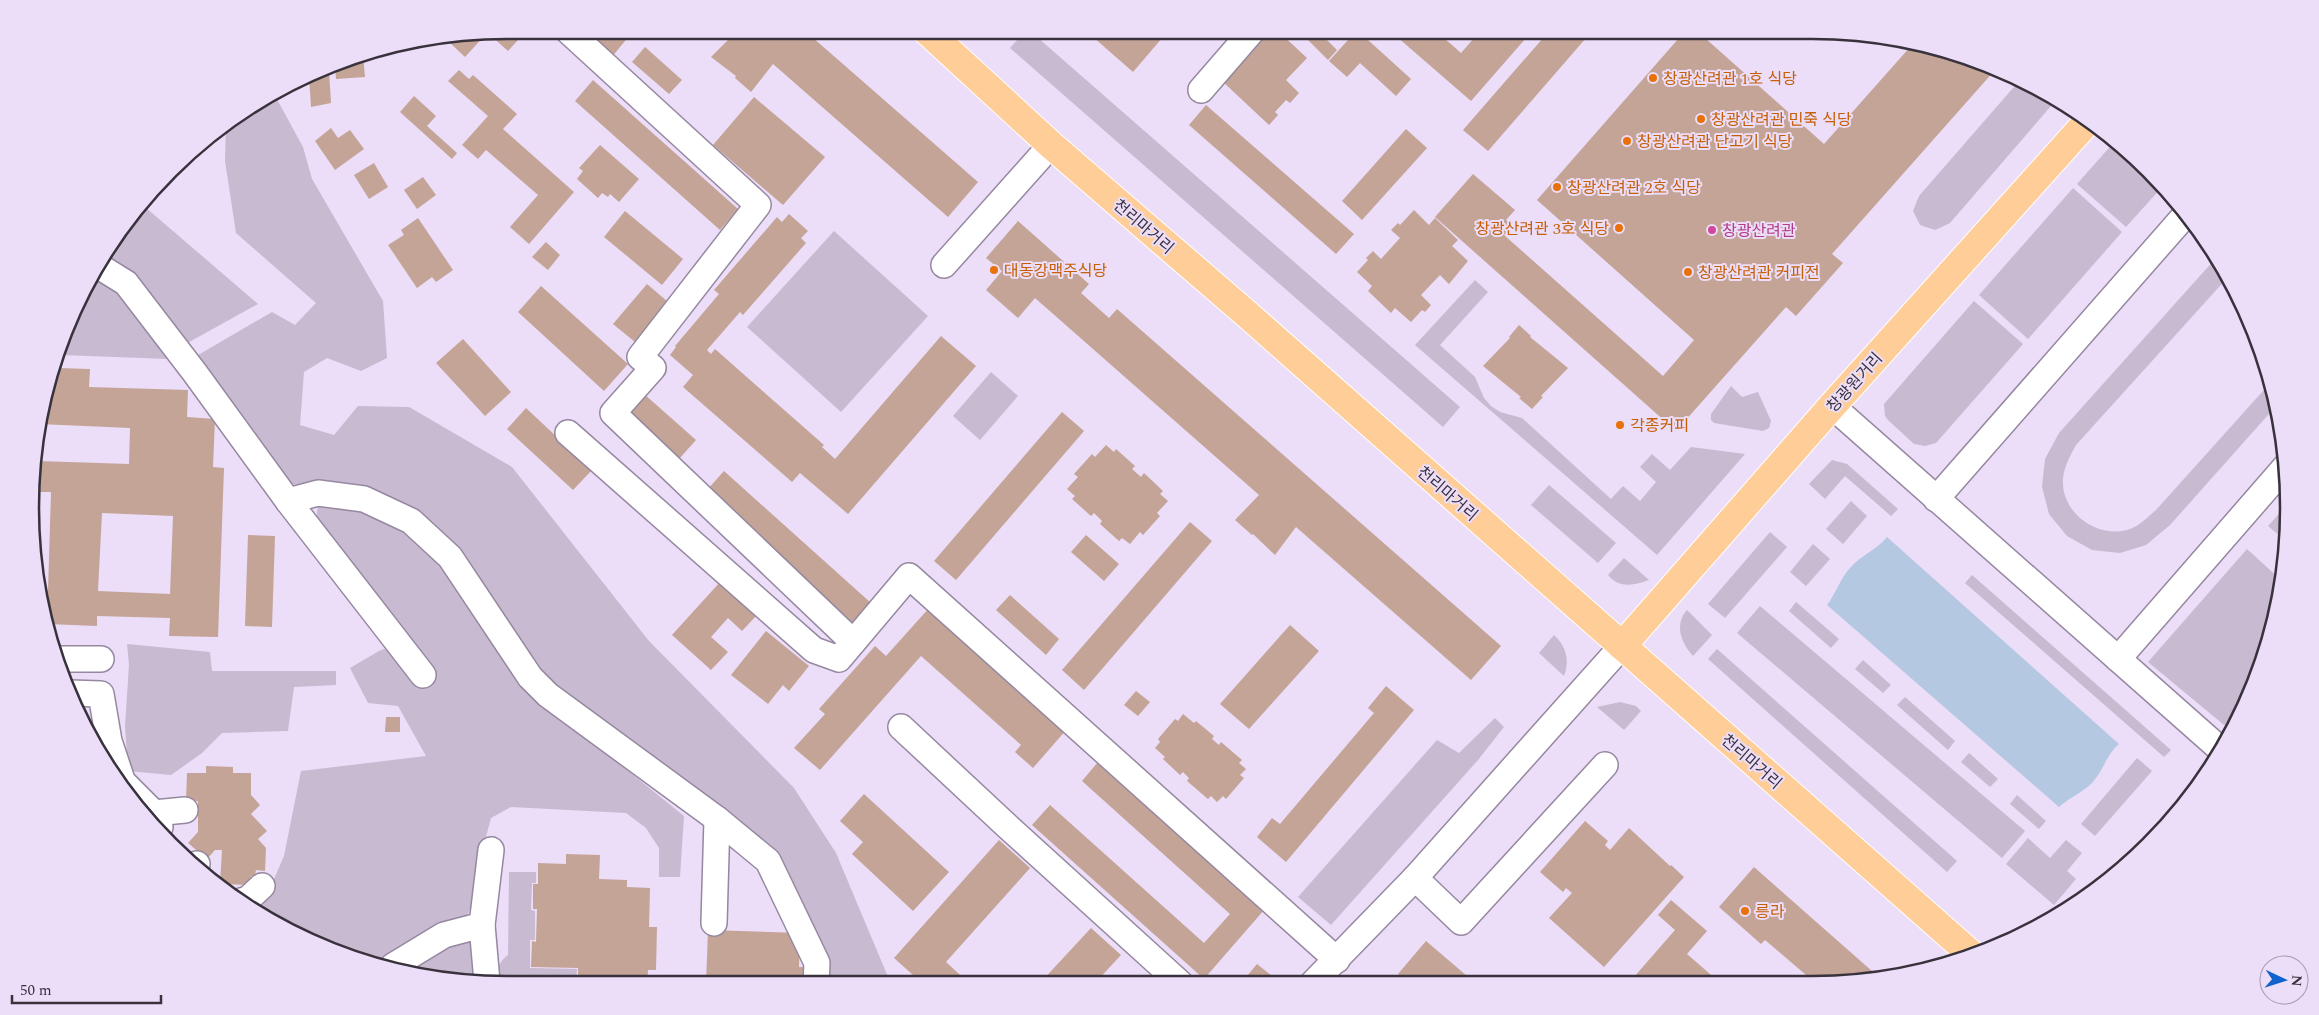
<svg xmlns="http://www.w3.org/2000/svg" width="2319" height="1015" font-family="Spectral,'Noto Sans KR',serif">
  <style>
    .green { fill: #c7bad1 }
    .water { fill: #b4c9e1 }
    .building { fill: #c3a497; fill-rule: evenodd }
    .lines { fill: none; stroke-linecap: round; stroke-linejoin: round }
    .minor-casing { stroke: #9688a0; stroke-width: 28 }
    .major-casing { stroke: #fff; stroke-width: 30 }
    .minor { stroke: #fff; stroke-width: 25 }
    .major { stroke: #ffcd97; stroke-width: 28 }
    .food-dot { fill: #e8710a; stroke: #ecddf8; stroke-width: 2 }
    .hotel-dot { fill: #d1479c; stroke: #ecddf8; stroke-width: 2 }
    .labels { text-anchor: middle; stroke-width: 4; stroke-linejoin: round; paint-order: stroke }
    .food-label { font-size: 16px; fill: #c56008; stroke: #ecddf8; text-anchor: start }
    .street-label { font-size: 16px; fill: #38323d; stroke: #ecddf8 }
    .hotel-label { font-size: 16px; fill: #b23c85; stroke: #ecddf8; text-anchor: start }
    .rim { fill: none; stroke: #38323d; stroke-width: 2.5 }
  </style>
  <rect width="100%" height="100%" fill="#ecddf8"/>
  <g class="green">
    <polygon points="1026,30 1029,30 1460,407 1443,427 1010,48"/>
    <polygon points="2020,80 2057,99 1950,223 1935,230 1920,225 1913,211 1919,196"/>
    <polygon points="273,92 303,147 312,179 383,301 387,358 361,371 327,358 304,372 300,425 334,435 358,406 409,407 512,467 649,641 794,788 836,853 891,984 830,984 830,964 778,853 726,811 553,685 537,669 455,549 306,486 283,483 193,358 272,312 295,325 316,303 236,233 225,161 226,125"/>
    <polygon points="2115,141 2127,149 2162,187 2126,227 2077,184"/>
    <polygon points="2073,188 2122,232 2028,339 1979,295"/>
    <polygon points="145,207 258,304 182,346 153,299 106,255"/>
    <polygon points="834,231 928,316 841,412 747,327"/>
    <path d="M2216,258L2228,277L2076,445C2069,458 2062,470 2063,485C2065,519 2108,544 2138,525C2144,521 2150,515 2156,510L2272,381L2276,406L2170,525L2146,545L2120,553L2092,550L2067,536L2049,514L2042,487L2045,459L2059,433Z"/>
    <polygon points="93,272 124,294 168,359 61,355"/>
    <polygon points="1475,280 1488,292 1440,345 1475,377 1484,398 1491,406 1500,412 1522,418 1611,499 1623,486 1640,501 1656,482 1640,467 1652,454 1670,470 1691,447 1745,454 1657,555 1415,345"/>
    <polygon points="1974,301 2023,344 1936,443 1925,446 1914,444 1888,420 1885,416 1884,404"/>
    <polygon points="991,372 1018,396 980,440 953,416"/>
    <polygon points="1731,386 1742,397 1758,392 1771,421 1769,428 1763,431 1714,423 1711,420 1711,414"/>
    <polygon points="1832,460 1847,464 1898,509 1891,516 1845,476 1825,499 1809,484"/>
    <polygon points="1549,485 1616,543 1598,563 1531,505"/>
    <polygon points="1851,501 1867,516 1843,544 1826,529"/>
    <polygon points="335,503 363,508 423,544 550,708 684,816 680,877 659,877 659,848 646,828 626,813 511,807 491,818 481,855 480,883 468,914 382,964 354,960 269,921 259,914 284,856 301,771 426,756 398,706 368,703 350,668 379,651 395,645 316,520 318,506"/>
    <polygon points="2287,505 2286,541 2268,526"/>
    <polygon points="1770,532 1787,547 1725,618 1708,604"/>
    <polygon points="1813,544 1830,559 1806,586 1790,572"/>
    <polygon points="2247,549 2282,581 2264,661 2232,726 2224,725 2148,662"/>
    <path d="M1624,558L1649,580C1635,585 1619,589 1608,575Z"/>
    <polygon points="1972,575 2171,750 2164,757 1965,583"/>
    <polygon points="1796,602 1839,639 1831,648 1789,611"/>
    <polygon points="1760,606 2025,831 2002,858 1737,633"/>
    <path d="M1687,610L1712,635L1693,656C1681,643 1674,624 1687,610Z"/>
    <path d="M1554,635C1566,646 1570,660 1564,676L1539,653Z"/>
    <polygon points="127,644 210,652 212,671 336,671 336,685 294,687 288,731 222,733 202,753 171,775 128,771 125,726 129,665"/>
    <polygon points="1717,649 1957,861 1947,872 1708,659"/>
    <polygon points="1863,660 1891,685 1883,693 1855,669"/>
    <polygon points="1905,697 1955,741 1948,750 1897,705"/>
    <polygon points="1620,702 1636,706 1641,711 1624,730 1597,707"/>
    <polygon points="1495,718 1504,727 1478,760 1331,925 1298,897 1437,740 1459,753"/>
    <polygon points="1969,753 1998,779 1990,787 1961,762"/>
    <polygon points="2137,758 2152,771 2095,836 2081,824"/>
    <polygon points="2017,795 2046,821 2039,829 2010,804"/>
    <polygon points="2028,838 2050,858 2066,840 2082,853 2067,871 2076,879 2054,905 2006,864"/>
    <path d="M509,872H536V883H532L531,910L535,911V940H530V968L577,969L576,985L499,984C496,972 498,962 508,955Z"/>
    <polygon points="457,938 474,944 481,981 409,969"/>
  </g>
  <path class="water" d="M1887,537L2119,744C2107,754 2103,771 2092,783C2083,792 2069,798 2059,807L1827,605C1836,593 1840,579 1850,568C1861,555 1877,550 1887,537Z"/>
  <g class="building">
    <polygon points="508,30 527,30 508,51 488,33"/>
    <polygon points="601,30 634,30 611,58 591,42"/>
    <polygon points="734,30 804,30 978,182 948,217 773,64 751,92 735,78 736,76 711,57 736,32"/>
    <polygon points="1085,30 1169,30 1133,72"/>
    <polygon points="1268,30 1277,30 1307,58 1286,80 1299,93 1290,103 1286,100 1275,112 1278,115 1269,125 1221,80"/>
    <polygon points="1298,30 1329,30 1323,36 1337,50 1328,60"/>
    <polygon points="1357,30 1411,79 1396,96 1360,63 1347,77 1329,61"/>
    <polygon points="1389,30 1435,30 1461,53 1481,30 1533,30 1471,101"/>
    <polygon points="1550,30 1593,30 1488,151 1463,130"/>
    <polygon points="1686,30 1696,30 1824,144 1911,46 1965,55 1995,70 1832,254 1843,263 1796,316 1786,307 1676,431 1435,217 1473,174 1515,210 1506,220 1513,226 1504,235 1663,376 1694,340 1537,200"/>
    <polygon points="487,33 465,57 447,40 476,35"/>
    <polygon points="645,47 682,80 669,94 632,62"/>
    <polygon points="363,54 365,77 336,79 335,64 354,55"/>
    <polygon points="321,70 329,71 331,103 311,107 309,76"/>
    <polygon points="459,70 469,79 473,75 517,114 503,129 574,192 529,244 510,227 538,195 486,150 478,159 462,145 488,116 448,81"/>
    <polygon points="593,80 738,209 720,230 575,101"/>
    <polygon points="414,96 436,116 427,126 457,153 452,159 400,112"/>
    <polygon points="754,97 825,157 783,205 713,145"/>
    <polygon points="1206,105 1354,234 1336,254 1189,125"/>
    <polygon points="331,128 338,138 350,130 364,149 335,170 315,141"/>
    <polygon points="1406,129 1427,148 1362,220 1342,201"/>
    <polygon points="600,145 639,179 619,202 610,194 608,197 602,193 598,198 577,179 583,171 579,168"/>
    <polygon points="374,163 388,187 369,199 354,175"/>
    <polygon points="423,177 436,195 417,209 404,190"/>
    <polygon points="1414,210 1429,225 1435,218 1458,240 1452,246 1468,261 1449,284 1440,275 1421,295 1431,305 1425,312 1422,310 1411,322 1395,308 1391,313 1368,291 1372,286 1357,272 1368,260 1366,258 1373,251 1381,259 1400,238 1391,230 1398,223 1400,225"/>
    <polygon points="625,211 683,259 662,285 604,237"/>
    <polygon points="789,214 808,231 801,238 806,243 743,315 740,312 707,350 711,354 715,349 824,445 822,447 835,459 941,336 976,366 848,514 800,473 792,482 683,387 693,375 670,355 676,347 675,346 719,294 714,290 777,217 782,222"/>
    <polygon points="418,218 453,270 436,282 432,277 417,288 388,245 404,235 401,230"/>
    <polygon points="1018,221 1089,284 1081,293 1109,318 1117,309 1501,646 1471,680 1296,527 1275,555 1253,534 1252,535 1235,520 1259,495 1035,298 1018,318 986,290 1002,271 986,258"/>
    <polygon points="546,242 560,255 548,270 532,257"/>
    <polygon points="647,284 668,302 635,342 613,324"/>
    <polygon points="541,286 628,364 604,391 518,312"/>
    <polygon points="1519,325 1531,336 1530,337 1568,368 1541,396 1543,397 1532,409 1519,398 1521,397 1483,366 1510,338 1509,337"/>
    <polygon points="463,339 511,392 485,416 436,363"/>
    <path d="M57,368L90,369L89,387L188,390L187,417L215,419L213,467L224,468L218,637L169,636L170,618L97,616V626L47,624V615H45L39,591H48L51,492H37L38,461L129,464L130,428L39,424V415ZM102,513L173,516L170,594L98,591Z"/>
    <polygon points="644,394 696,440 679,459 627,413"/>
    <polygon points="526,408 592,470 573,490 507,429"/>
    <polygon points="1062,412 1084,431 956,580 934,561"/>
    <polygon points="1106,445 1114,452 1116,449 1135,466 1132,469 1141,477 1144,473 1163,491 1160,494 1168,501 1157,513 1160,516 1143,535 1140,532 1130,544 1122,538 1119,541 1100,524 1102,521 1094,513 1091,516 1072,499 1075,496 1067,489 1078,477 1074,474 1092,454 1095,457"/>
    <polygon points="724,471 871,603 853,623 836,607 832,612 707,490"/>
    <polygon points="1190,522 1212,541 1084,690 1062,670"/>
    <polygon points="248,535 275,536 272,627 245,626"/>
    <polygon points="1086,535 1119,564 1104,581 1071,552"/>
    <polygon points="721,581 757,615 742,631 728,618 711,637 728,652 711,670 672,635"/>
    <polygon points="1010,595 1059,639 1046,655 996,610"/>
    <polygon points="930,607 1067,729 1033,768 1015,752 1021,745 921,656 820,770 794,748 825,714 819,709 875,646 886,656"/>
    <polygon points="1290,625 1319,651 1249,729 1220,704"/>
    <polygon points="766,631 809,666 789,691 783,685 768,704 731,675"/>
    <polygon points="1386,686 1414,710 1286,862 1257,837 1272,818 1280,824 1374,713 1368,708"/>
    <polygon points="1136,691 1150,702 1138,716 1124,705"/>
    <polygon points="1183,714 1194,723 1196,721 1214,736 1212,739 1219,745 1221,742 1242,760 1239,763 1246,769 1240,775 1244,778 1226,799 1223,796 1217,802 1211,796 1208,799 1187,781 1189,778 1183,772 1180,775 1163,759 1165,757 1155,748 1160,742 1158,739 1175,719 1178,721"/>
    <polygon points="386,717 400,717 400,732 385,732"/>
    <polygon points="1098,762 1264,910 1204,979 1032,825 1050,805 1204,943 1230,914 1082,781"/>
    <polygon points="206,766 233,767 233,773 251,773 251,795 260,805 251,814 267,831 258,839 266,848 265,871 256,870 255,876 251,876 251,885 220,884 222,850 215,850 207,859 188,843 198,832 198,801 186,801 187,773 206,773"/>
    <polygon points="864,794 949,872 913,911 852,854 863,842 840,821"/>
    <polygon points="1585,821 1608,841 1605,845 1610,850 1629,828 1670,866 1671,865 1684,877 1604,967 1549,918 1572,893 1566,888 1563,892 1540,872"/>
    <polygon points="999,840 1030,868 946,962 970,984 923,984 894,958"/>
    <polygon points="566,854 600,855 599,879 627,880 627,887 650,888 649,927 657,927 656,970 648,970 647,985 578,985 578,968 531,967 532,941 536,942 537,909 533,909 533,884 538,884 538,863 566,864"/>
    <polygon points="1754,867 1881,979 1874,981 1813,981 1765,940 1761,944 1719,907"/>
    <polygon points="1671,900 1707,931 1687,954 1718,981 1640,982 1634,977 1675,930 1658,915"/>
    <polygon points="1091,928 1121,955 1095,983 1088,978 1084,983 1040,983"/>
    <polygon points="708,930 800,933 799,967 808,967 807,984 706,984"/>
    <polygon points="1426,941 1474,982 1408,982 1398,974"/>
    <polygon points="1257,964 1277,980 1275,983 1255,983 1247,976"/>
  </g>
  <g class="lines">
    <defs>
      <g id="minor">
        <polyline points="567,30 758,205 640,357 653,368 613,413 853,642"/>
        <polyline points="1201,90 1253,30"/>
        <polyline points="97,265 126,283 195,373 288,501 423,675"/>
        <polyline points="944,265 1051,145"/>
        <polyline points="1832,406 2220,749"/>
        <polyline points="568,433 814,650 839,659 909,576 1337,960"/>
        <polyline points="1936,499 2187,213"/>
        <polyline points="288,501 318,493 364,499 411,521 450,557 530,677 548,695 717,819 768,861 817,963 816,984"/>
        <polyline points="55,659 101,659"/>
        <polyline points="2118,659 2286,466"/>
        <polyline points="70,693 101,694 109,741 122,780"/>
        <polyline points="901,727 1006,825 1180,983"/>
        <polyline points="126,785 154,813 160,827"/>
        <polyline points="154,813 185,810"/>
        <polyline points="194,867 197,864"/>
        <polyline points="1415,878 1461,922 1605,765"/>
        <polyline points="241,901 248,899 262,886"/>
        <polyline points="714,923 717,819"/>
        <polyline points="393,966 444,935 482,925"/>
        <polyline points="487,982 482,925 491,850"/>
        <polyline points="1313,983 1415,878 1622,646"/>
      </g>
      <g id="major">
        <polyline points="926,30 1051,145 1249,316 1972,955"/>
        <polyline points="1622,646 1832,406 2088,121"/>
      </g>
    </defs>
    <use href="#minor" class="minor-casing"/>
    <use href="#major" class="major-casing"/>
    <use href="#minor" class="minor"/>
    <use href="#major" class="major"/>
  </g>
  <g class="food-dot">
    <circle cx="1653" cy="78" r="5"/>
    <circle cx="1701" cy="119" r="5"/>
    <circle cx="1627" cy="141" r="5"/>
    <circle cx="1557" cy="187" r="5"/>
    <circle cx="1619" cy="228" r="5"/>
    <circle cx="994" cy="270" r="5"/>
    <circle cx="1688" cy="272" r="5"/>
    <circle cx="1620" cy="425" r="5"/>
    <circle cx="1745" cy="911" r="5"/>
  </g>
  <circle class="hotel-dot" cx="1712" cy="230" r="5"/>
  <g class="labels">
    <g class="food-label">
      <text x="1663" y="84">창광산려관 1호 식당</text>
      <text x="1711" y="125">창광산려관 민죽 식당</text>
      <text x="1637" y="147">창광산려관 단고기 식당</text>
      <text x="1567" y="193">창광산려관 2호 식당</text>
      <text x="1609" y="234" text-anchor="end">창광산려관 3호 식당</text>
      <text x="1004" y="276">대동강맥주식당</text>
      <text x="1698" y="278">창광산려관 커피전</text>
      <text x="1630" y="431">각종커피</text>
      <text x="1755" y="917">릉라</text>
    </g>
    <g class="street-label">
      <text transform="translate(1144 226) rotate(41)" y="6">천리마거리</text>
      <text transform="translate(1854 382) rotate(-48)" y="6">창광원거리</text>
      <text transform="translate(1448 493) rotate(41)" y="6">천리마거리</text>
      <text transform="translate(1752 761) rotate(41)" y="6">천리마거리</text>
    </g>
    <g class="hotel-label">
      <text x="1722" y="236">창광산려관</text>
    </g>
  </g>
  <path d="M0 0H2319V1015H0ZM507 39H1812A468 468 0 0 1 2280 507V508A468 468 0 0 1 1812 976H507A468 468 0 0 1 39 508V507A468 468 0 0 1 507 39Z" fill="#ecddf8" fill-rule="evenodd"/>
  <path class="rim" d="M507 39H1812A468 468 0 0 1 2280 507V508A468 468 0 0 1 1812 976H507A468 468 0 0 1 39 508V507A468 468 0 0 1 507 39Z"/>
  <g transform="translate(2284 980) rotate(94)"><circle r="24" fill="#ecddf8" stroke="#a499ad"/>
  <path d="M0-4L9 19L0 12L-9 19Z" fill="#1063cd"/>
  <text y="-8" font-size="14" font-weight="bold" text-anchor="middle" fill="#38323d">N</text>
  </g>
  <path d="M12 995v8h149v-8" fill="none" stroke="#38323d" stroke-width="2.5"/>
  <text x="20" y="995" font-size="15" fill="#38323d" stroke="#ecddf8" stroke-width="4" paint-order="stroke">50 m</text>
</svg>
